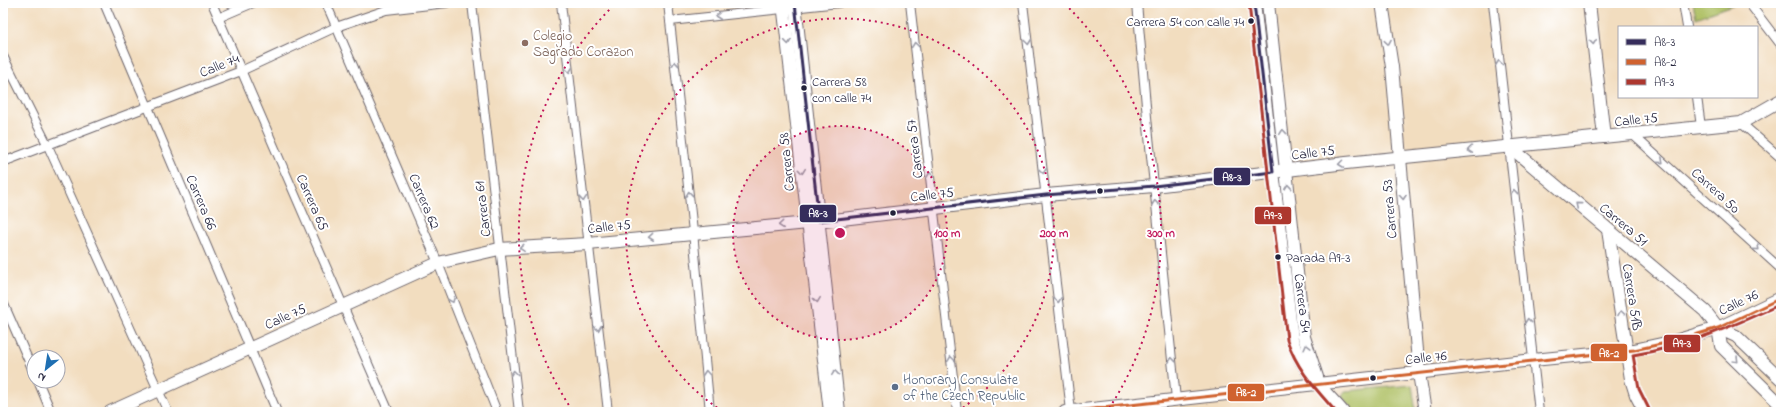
<svg xmlns="http://www.w3.org/2000/svg" width="1784" height="415" font-family="'Indie Flower',sans-serif">
  <style>
    .green { fill: #aec063; stroke: #68714f }
    .lines { fill: none; stroke-linecap: round; stroke-linejoin: round }
    .street-casing { stroke: #6b6369; stroke-width: 10 }
    .secondary-casing { stroke: #6b6369; stroke-width: 14 }
    .street { stroke: #fff; stroke-width: 8 }
    .secondary { stroke: #fff; stroke-width: 12 }
    .bus-1-casing { stroke: #fff; stroke-width: 6 }
    .bus-2-casing { stroke: #fff; stroke-width: 6 }
    .bus-3-casing { stroke: #fff; stroke-width: 6 }
    .bus-1 { stroke: #362d5c; stroke-width: 3 }
    .bus-2 { stroke: #d0622f; stroke-width: 3 }
    .bus-3 { stroke: #ad372e; stroke-width: 3 }
    .oneway { stroke: #9c9ca7 }
    .ring { fill: none; stroke: #c2185b; stroke-width: 2; stroke-dasharray: 2 4 }
    .bus-dot { fill: #22223b; stroke: #fff; stroke-width: 1.5 }
    .education-dot { fill: #8d6e63; stroke: #fff; stroke-width: 1.5 }
    .service-dot { fill: #5c6f8a; stroke: #fff; stroke-width: 1.5 }
    .labels { text-anchor: middle; stroke-width: 4; stroke-linejoin: round; paint-order: stroke }
    .bus-label { font-size: 13px; fill: #22223b; stroke: #fff; text-anchor: start }
    .education-label { font-size: 14px; fill: #785e54; stroke: #fff; text-anchor: start }
    .street-label { font-size: 14px; fill: #22223b; stroke: #fff }
    .service-label { font-size: 14px; fill: #4e5e75; stroke: #fff; text-anchor: start }
    .centre { fill: #c2185b; stroke: #fff; stroke-width: 2 }
    .ring-label { font-size: 12px; text-anchor: middle; font-weight: bold; fill: #c2185b; stroke: #fff; stroke-width: 4; stroke-linejoin: round; paint-order: stroke }
    .line-badge { stroke: #fff; stroke-width: 1.5 }
    .badge-label { font-size: 11px; text-anchor: middle; font-weight: bold; fill: #fff }
  </style>
  <rect width="100%" height="100%" fill="#fff"/>
  <filter id="ink" filterUnits="userSpaceOnUse"><feTurbulence type="fractalNoise" baseFrequency=".025" numOctaves="2"/><feDisplacementMap in="SourceGraphic" scale="8" xChannelSelector="R" yChannelSelector="G"/><feConvolveMatrix kernelMatrix="1 2 1 2 8 2 1 2 1" color-interpolation-filters="sRGB"/></filter>
  <filter id="wash" filterUnits="userSpaceOnUse"><feTurbulence type="fractalNoise" baseFrequency=".012" numOctaves="4" result="noise"/><feDisplacementMap in="SourceGraphic" scale="16" xChannelSelector="R" yChannelSelector="G"/><feGaussianBlur stdDeviation="0.9" result="paint"/><feColorMatrix in="noise" values="0 0 0 0 0 0 0 0 0 0 0 0 0 0 0 0 0 1.4 0 .05"/><feComposite in="paint" operator="in"/></filter>
  <g filter="url(#wash)">
    <rect width="100%" height="100%" fill="#f2ddbf"/>
    <g class="green">
      <polygon points="1693,3 1738,3 1696,18"/>
      <polygon points="1412,385 1416,412 1355,412 1342,397 1345,391"/>
    </g>
  </g>
  <g filter="url(#ink)">
    <g class="lines">
      <defs>
        <g id="street">
          <polyline points="104,3 277,412"/>
          <polyline points="212,3 389,412"/>
          <polyline points="326,3 438,263 497,412"/>
          <polyline points="472,3 519,412"/>
          <polyline points="561,3 608,412"/>
          <polyline points="668,3 693,232 710,412"/>
          <polyline points="910,3 957,412"/>
          <polyline points="1023,3 1071,411"/>
          <polyline points="1137,3 1147,117 1176,399"/>
          <polyline points="1493,3 1539,412"/>
          <polyline points="1683,3 1687,27"/>
          <polyline points="1749,3 1781,45"/>
          <polyline points="218,18 253,3"/>
          <polyline points="670,21 839,3"/>
          <polyline points="3,56 48,146 168,412"/>
          <polyline points="1697,97 1701,127"/>
          <polyline points="1741,123 1781,158"/>
          <polyline points="1632,134 1781,269"/>
          <polyline points="3,162 241,71 336,27 386,10 447,3"/>
          <polyline points="3,302 34,373"/>
          <polyline points="38,381 51,412"/>
        </g>
        <g id="secondary">
          <polyline points="783,3 830,412"/>
          <polyline points="795,3 839,412"/>
          <path d="M1254,3L1292,339C1301,372 1322,387 1343,412"/>
          <polyline points="1268,3 1304,337 1317,377"/>
          <polyline points="1382,3 1392,67 1419,373 1425,412"/>
          <polyline points="1589,3 1604,137"/>
          <polyline points="1509,146 1705,311 1718,328 1736,336 1781,379"/>
          <polyline points="1608,230 1631,379 1636,395 1645,412"/>
          <polyline points="1718,328 1721,346 1781,405"/>
          <polyline points="110,412 438,263 499,249 588,244 808,223 1046,195 1154,186 1346,163 1741,123 1781,100"/>
          <polyline points="1065,412 1533,360 1634,350 1675,341 1718,328 1781,298"/>
        </g>
      </defs>
      <use href="#street" class="street-casing"/>
      <use href="#secondary" class="secondary-casing"/>
      <use href="#street" class="street"/>
      <use href="#secondary" class="secondary"/>
      <defs>
        <polyline id="bus-1" points="795,3 819,221 1046,195 1154,186 1273,172 1254,3"/>
        <polyline id="bus-2" points="1065,412 1634,350 1675,341 1718,328 1781,298"/>
        <g id="bus-3">
          <path d="M1249,4L1287,340C1297,370 1316,389 1336,412"/>
          <path d="M1649,409L1639,389L1633,355C1685,347 1733,326 1781,304"/>
        </g>
      </defs>
      <use href="#bus-1" class="bus-1-casing"/>
      <use href="#bus-2" class="bus-2-casing"/>
      <use href="#bus-3" class="bus-3-casing"/>
      <use href="#bus-1" class="bus-1"/>
      <use href="#bus-2" class="bus-2"/>
      <use href="#bus-3" class="bus-3"/>
    </g>
    <defs><path id="oneway-chevron" d="M-2-3.5L2.5 0L-2 3.5" fill="none" stroke-width="1.6" stroke-linecap="round" stroke-linejoin="round"/></defs>
    <g class="oneway">
      <use href="#oneway-chevron" transform="translate(718 16) rotate(174)"/>
      <use href="#oneway-chevron" transform="translate(788 42) rotate(84)"/>
      <use href="#oneway-chevron" transform="translate(1028 42) rotate(83)"/>
      <use href="#oneway-chevron" transform="translate(1388 42) rotate(81)"/>
      <use href="#oneway-chevron" transform="translate(1593 42) rotate(84)"/>
      <use href="#oneway-chevron" transform="translate(915 45) rotate(-97)"/>
      <use href="#oneway-chevron" transform="translate(1499 63) rotate(-96)"/>
      <use href="#oneway-chevron" transform="translate(675 64) rotate(-96)"/>
      <use href="#oneway-chevron" transform="translate(569 70) rotate(84)"/>
      <use href="#oneway-chevron" transform="translate(1283 132) rotate(-96)"/>
      <use href="#oneway-chevron" transform="translate(1470 150) rotate(173)"/>
      <use href="#oneway-chevron" transform="translate(1661 161) rotate(42)"/>
      <use href="#oneway-chevron" transform="translate(1341 164) rotate(173)"/>
      <use href="#oneway-chevron" transform="translate(802 171) rotate(84)"/>
      <use href="#oneway-chevron" transform="translate(1043 171) rotate(83)"/>
      <use href="#oneway-chevron" transform="translate(930 175) rotate(-97)"/>
      <use href="#oneway-chevron" transform="translate(1288 187) rotate(-96)"/>
      <use href="#oneway-chevron" transform="translate(1514 192) rotate(-96)"/>
      <use href="#oneway-chevron" transform="translate(689 194) rotate(-96)"/>
      <use href="#oneway-chevron" transform="translate(1403 197) rotate(85)"/>
      <use href="#oneway-chevron" transform="translate(583 199) rotate(84)"/>
      <use href="#oneway-chevron" transform="translate(1155 203) rotate(-96)"/>
      <use href="#oneway-chevron" transform="translate(1578 205) rotate(-140)"/>
      <use href="#oneway-chevron" transform="translate(781 225) rotate(175)"/>
      <use href="#oneway-chevron" transform="translate(651 237) rotate(174)"/>
      <use href="#oneway-chevron" transform="translate(522 248) rotate(177)"/>
      <use href="#oneway-chevron" transform="translate(1757 248) rotate(42)"/>
      <use href="#oneway-chevron" transform="translate(452 300) rotate(68)"/>
      <use href="#oneway-chevron" transform="translate(817 300) rotate(83)"/>
      <use href="#oneway-chevron" transform="translate(1058 300) rotate(83)"/>
      <use href="#oneway-chevron" transform="translate(1621 313) rotate(-99)"/>
      <use href="#oneway-chevron" transform="translate(1528 321) rotate(-96)"/>
      <use href="#oneway-chevron" transform="translate(598 328) rotate(83)"/>
      <use href="#oneway-chevron" transform="translate(1307 347) rotate(-104)"/>
      <use href="#oneway-chevron" transform="translate(951 359) rotate(-97)"/>
      <use href="#oneway-chevron" transform="translate(1172 360) rotate(-96)"/>
      <use href="#oneway-chevron" transform="translate(1736 360) rotate(45)"/>
      <use href="#oneway-chevron" transform="translate(514 373) rotate(-97)"/>
      <use href="#oneway-chevron" transform="translate(706 373) rotate(-95)"/>
      <use href="#oneway-chevron" transform="translate(835 373) rotate(-96)"/>
    </g>
  </g>
  <circle cx="840" cy="233" r="107" fill="#c2185b" fill-opacity=".12"/>
  <g class="ring">
    <circle cx="840" cy="233" r="107"/>
    <path d="M722 411A214 214 0 1 1 958 411"/>
    <path d="M572 410A321 321 0 0 1 615 4M1065 4A321 321 0 0 1 1108 410"/>
  </g>
  <g class="bus-dot">
    <circle cx="1251" cy="21" r="3.5"/>
    <circle cx="804" cy="88" r="3.5"/>
    <circle cx="1100" cy="191" r="3.5"/>
    <circle cx="893" cy="213" r="3.5"/>
    <circle cx="1278" cy="257" r="3.5"/>
    <circle cx="1373" cy="378" r="3.5"/>
  </g>
  <circle class="education-dot" cx="525" cy="43" r="4"/>
  <circle class="service-dot" cx="895" cy="387" r="4"/>
  <g class="labels">
    <g class="bus-label">
      <text x="1244" y="26" text-anchor="end">Carrera 54 con calle 74</text>
      <text x="812" y="86">Carrera 58<tspan x="812" dy="16">con calle 74</tspan></text>
      <text x="1286" y="262">Parada A9-3</text>
    </g>
    <g class="education-label">
      <text x="533" y="40">Colegio<tspan x="533" dy="16">Sagrado Corazon</tspan></text>
    </g>
    <g class="street-label">
      <text transform="translate(219 65) rotate(-22)" y="5">Calle 74</text>
      <text transform="translate(1636 119) rotate(-6)" y="5">Calle 75</text>
      <text transform="translate(914 149) rotate(-97)" y="5">Carrera 57</text>
      <text transform="translate(1313 152) rotate(-7)" y="5">Calle 75</text>
      <text transform="translate(786 162) rotate(-96)" y="5">Carrera 58</text>
      <text transform="translate(1716 190) rotate(42)" y="5">Carrera 50</text>
      <text transform="translate(932 194) rotate(-7)" y="5">Calle 75</text>
      <text transform="translate(425 201) rotate(67)" y="5">Carrera 62</text>
      <text transform="translate(202 202) rotate(67)" y="5">Carrera 66</text>
      <text transform="translate(313 202) rotate(66)" y="5">Carrera 65</text>
      <text transform="translate(482 209) rotate(-97)" y="5">Carrera 61</text>
      <text transform="translate(1389 209) rotate(-95)" y="5">Carrera 53</text>
      <text transform="translate(1624 224) rotate(40)" y="5">Carrera 51</text>
      <text transform="translate(609 226) rotate(-6)" y="5">Calle 75</text>
      <text transform="translate(1633 297) rotate(81)" y="5">Carrera 51B</text>
      <text transform="translate(1738 302) rotate(-25)" y="5">Calle 76</text>
      <text transform="translate(1303 303) rotate(83)" y="5">Carrera 54</text>
      <text transform="translate(285 316) rotate(-24)" y="5">Calle 75</text>
      <text transform="translate(1426 357) rotate(-6)" y="5">Calle 76</text>
    </g>
    <g class="service-label">
      <text x="903" y="384">Honorary Consulate<tspan x="903" dy="16">of the Czech Republic</tspan></text>
    </g>
  </g>
  <circle cx="840" cy="233" r="6" class="centre"/>
  <g class="ring-label">
    <text x="947" y="237">100 m</text>
    <text x="1054" y="237">200 m</text>
    <text x="1161" y="237">300 m</text>
  </g>
  <g class="line-badge">
    <rect x="1213" y="167" width="38" height="19" rx="4" fill="#362d5c"/>
    <rect x="799" y="204" width="38" height="19" rx="4" fill="#362d5c"/>
    <rect x="1254" y="206" width="38" height="19" rx="4" fill="#ad372e"/>
    <rect x="1663" y="334" width="38" height="19" rx="4" fill="#ad372e"/>
    <rect x="1590" y="343" width="38" height="19" rx="4" fill="#d0622f"/>
    <rect x="1227" y="383" width="38" height="19" rx="4" fill="#d0622f"/>
  </g>
  <g class="badge-label">
    <text x="1232" y="181">A8-3</text>
    <text x="818" y="217">A8-3</text>
    <text x="1273" y="219">A9-3</text>
    <text x="1682" y="347">A9-3</text>
    <text x="1609" y="357">A8-2</text>
    <text x="1246" y="396">A8-2</text>
  </g>
  <rect width="1784" height="415" fill="none" stroke="#fff" stroke-width="16"/>
  <rect x="1618" y="26" width="140" height="72" fill="#ffffff" stroke="#a7a7b1"/>
  <rect x="1626" y="39" width="20" height="6" fill="#362d5c" stroke="#a7a7b1"/>
  <text x="1654" y="46" font-size="12" fill="#22223b">A8-3</text>
  <rect x="1626" y="59" width="20" height="6" fill="#d0622f" stroke="#a7a7b1"/>
  <text x="1654" y="66" font-size="12" fill="#22223b">A8-2</text>
  <rect x="1626" y="79" width="20" height="6" fill="#ad372e" stroke="#a7a7b1"/>
  <text x="1654" y="86" font-size="12" fill="#22223b">A9-3</text>
  <g transform="translate(46 369) rotate(210)"><circle r="19" fill="#ffffff" stroke="#a7a7b1"/>
  <path d="M0-3L7 15L0 10L-7 15Z" fill="#1f6fb2"/>
  <text y="-6" font-size="11" font-weight="bold" text-anchor="middle" fill="#22223b">N</text>
  </g>
</svg>
